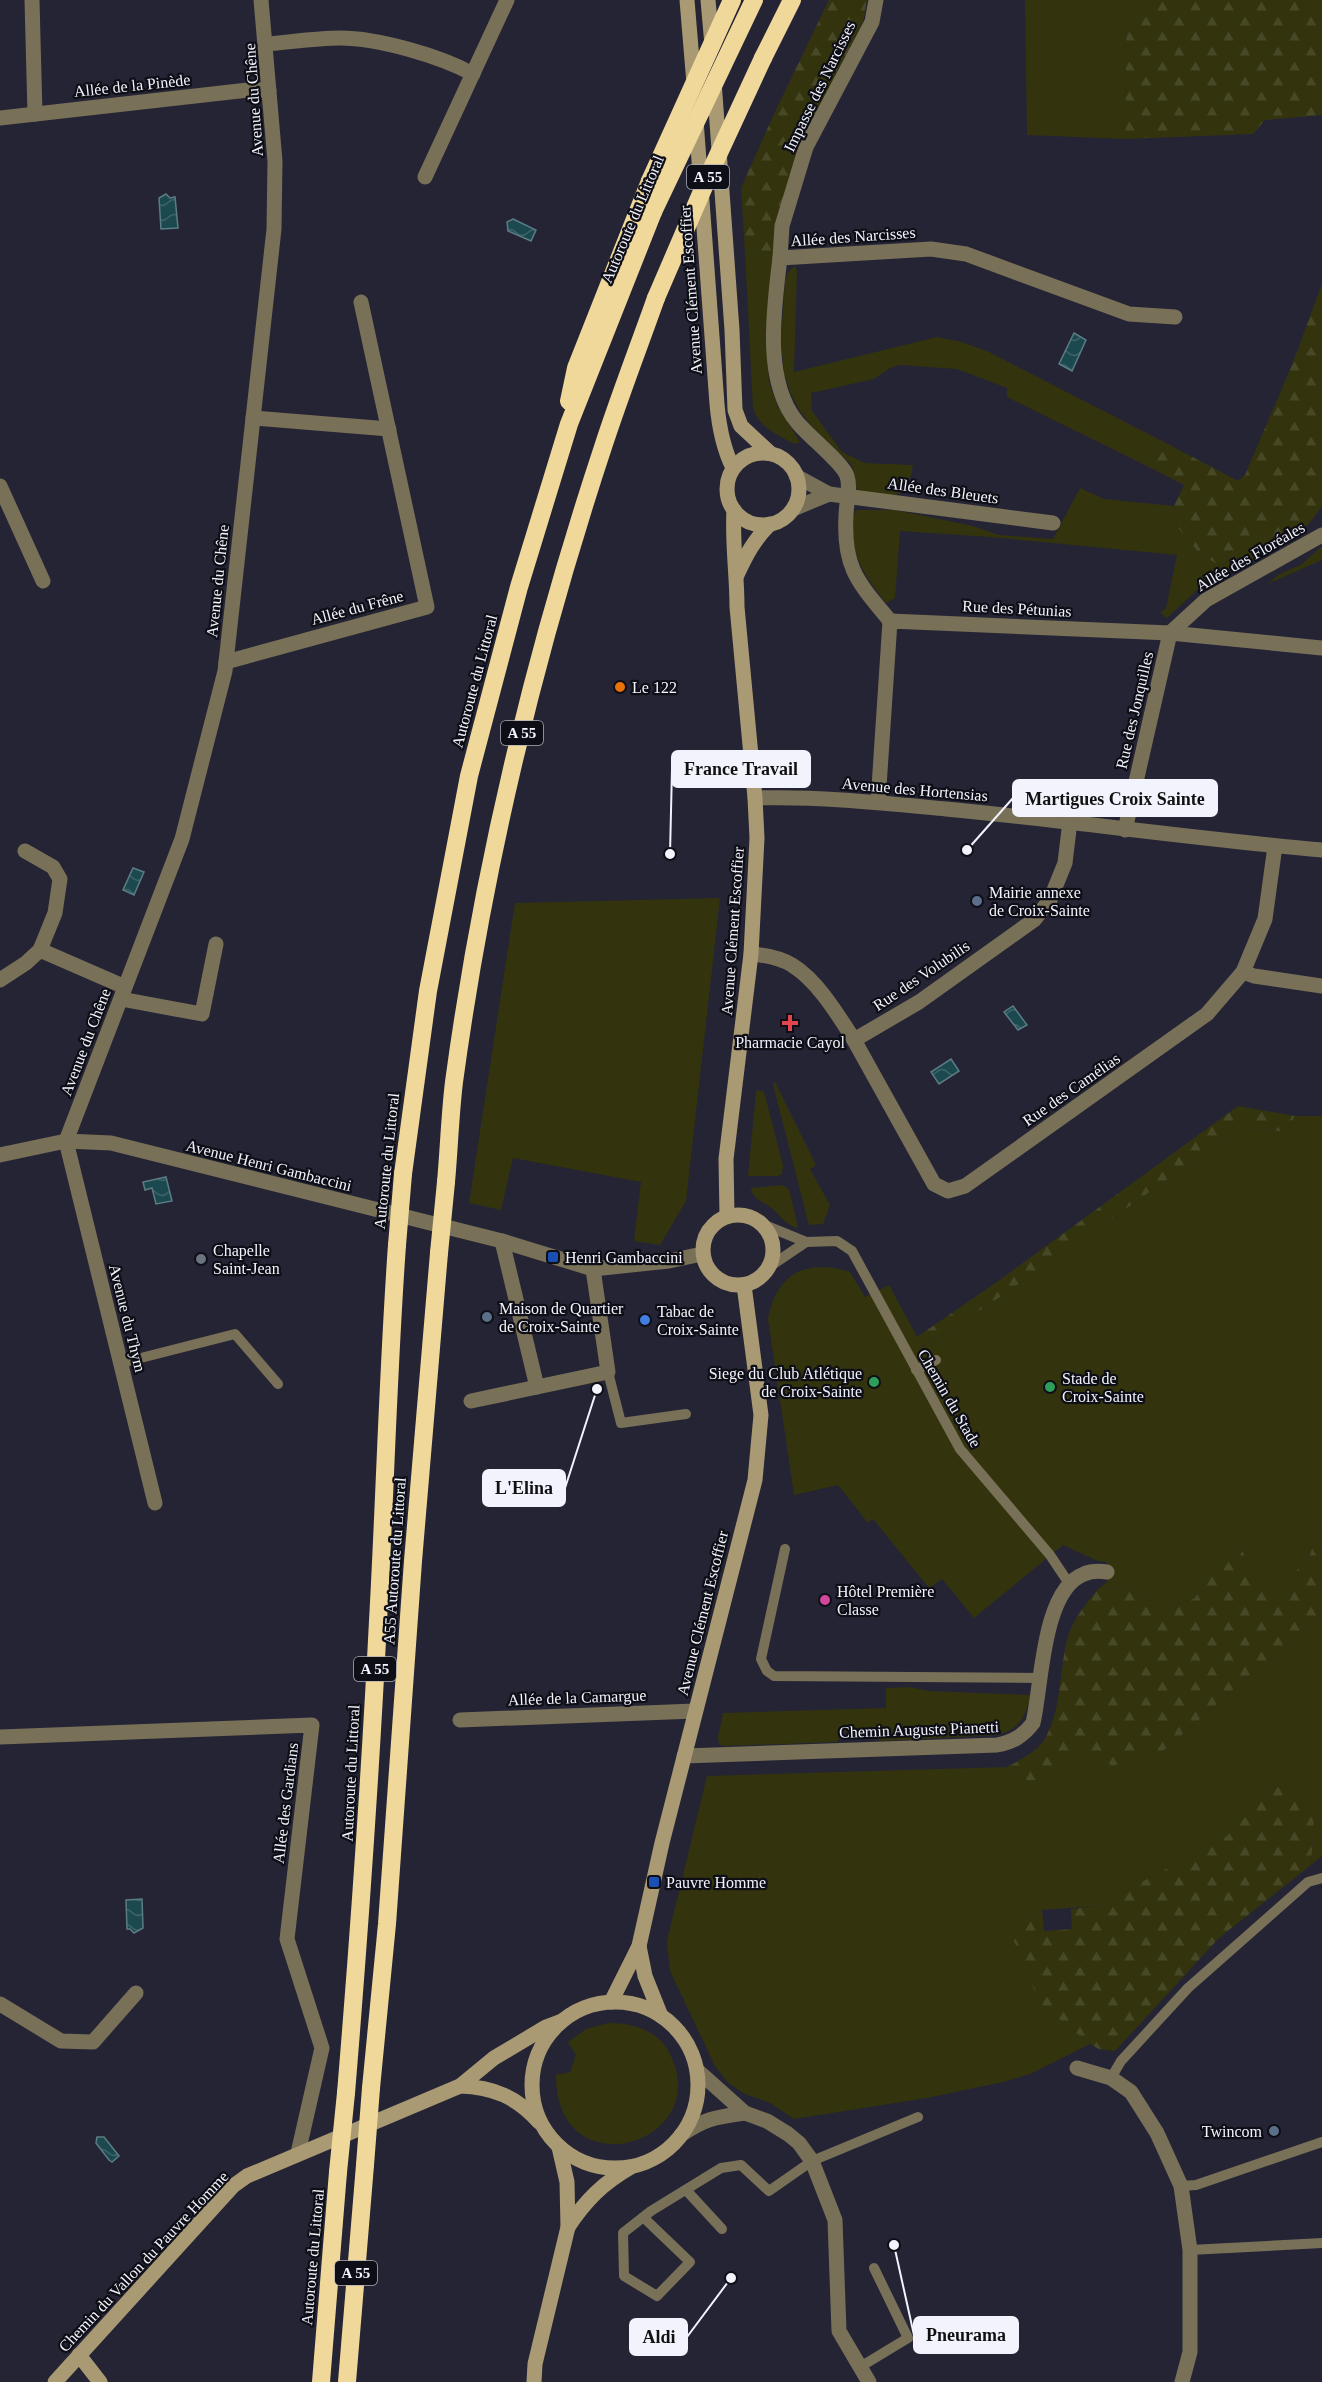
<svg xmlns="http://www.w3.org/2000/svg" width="1322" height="2382" font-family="'Times New Roman',serif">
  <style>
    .green { fill: #33340d }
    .forest { fill: url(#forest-firs) }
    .water { fill: url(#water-waves); stroke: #5c7c83; stroke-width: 1.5 }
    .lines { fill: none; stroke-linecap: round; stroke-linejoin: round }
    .lane { stroke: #797058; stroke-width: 10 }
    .street { stroke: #797058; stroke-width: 15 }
    .secondary { stroke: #a99a73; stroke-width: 15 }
    .highway { stroke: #f0d89a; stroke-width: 18 }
    .highway-bridge { stroke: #f0d89a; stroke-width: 18 }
    .food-dot { fill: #e8710a; stroke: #0e0e16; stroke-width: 2 }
    .service-dot { fill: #5c6f8a; stroke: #0e0e16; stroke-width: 2 }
    .health-dot { fill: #e0444e; stroke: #0e0e16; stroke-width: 2 }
    .transit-dot { fill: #1a4fb4; stroke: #0e0e16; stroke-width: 2 }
    .worship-dot { fill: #6b7280; stroke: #0e0e16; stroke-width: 2 }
    .shop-dot { fill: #3f7fe0; stroke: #0e0e16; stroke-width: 2 }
    .leisure-dot { fill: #2e9e5b; stroke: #0e0e16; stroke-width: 2 }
    .hotel-dot { fill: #d1479c; stroke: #0e0e16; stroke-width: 2 }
    .labels { text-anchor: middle; stroke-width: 4.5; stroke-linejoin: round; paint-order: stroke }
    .shield { fill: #0e0e16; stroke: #aeaeb8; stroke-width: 1.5 }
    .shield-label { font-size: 15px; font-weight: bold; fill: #f3f3fd }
    .street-label { font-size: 16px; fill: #f3f3fd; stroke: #0e0e16 }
    .poi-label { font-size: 16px; fill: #f3f3fd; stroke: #0e0e16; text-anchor: start }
    .leader { fill: none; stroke: #f3f3fd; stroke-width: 2 }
    .callout-dot { fill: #f3f3fd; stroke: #0e0e16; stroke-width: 2 }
    .callout { fill: #f3f3fd; stroke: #f3f3fd; stroke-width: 2 }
    .callout-label { font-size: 18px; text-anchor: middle; font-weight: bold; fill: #111 }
  </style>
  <defs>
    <pattern id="forest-firs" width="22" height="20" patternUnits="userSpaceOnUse" patternTransform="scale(1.5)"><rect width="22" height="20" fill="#33340d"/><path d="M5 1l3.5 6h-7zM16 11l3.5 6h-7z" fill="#474825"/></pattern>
    <pattern id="water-waves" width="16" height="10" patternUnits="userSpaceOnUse" patternTransform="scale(1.5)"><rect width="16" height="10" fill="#1c494f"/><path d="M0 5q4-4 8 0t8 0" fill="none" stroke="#3d6469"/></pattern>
  </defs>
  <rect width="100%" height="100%" fill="#242435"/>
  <g class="green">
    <polygon points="1025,0 1141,0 1126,39 1125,139 1027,135"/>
    <path d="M745,253L776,254L768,361L769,382L777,405L800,442L794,444C777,434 759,428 753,408Z"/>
    <path d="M795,266L797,271L794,372L937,337L962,342L989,352L1166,443L1151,468L1007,397V388L957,369L900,365L890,368L874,379L811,393L812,411L842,452L865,463L913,465C907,505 890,496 857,491L852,465L814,429L800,411L790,392L784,374L781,340L785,280L789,271Z"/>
    <path d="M1080,488L1104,499L1174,506L1179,529L1200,554L1231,572L1206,582L1167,618L1160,613L1166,608L1177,555L990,537L900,531L895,598L886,603C869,581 854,562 853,534C853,525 852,518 856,510H895L973,526L999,535L1053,539Z"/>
    <polygon points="1322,546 1322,560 1268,584 1278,575 1302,564"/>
    <polygon points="720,898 686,1201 660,1245 634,1241 641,1182 513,1158 501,1210 469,1203 515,903"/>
    <polygon points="775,1082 816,1165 810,1169 830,1205 823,1224 810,1225 808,1222 773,1084"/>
    <polygon points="758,1090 764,1092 783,1165 782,1174 778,1176 748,1176 756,1092"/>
    <path d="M1295,1116H1322V1517L1310,1555L1276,1595L1259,1585L1241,1548L1221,1552L1195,1598L1166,1609L1126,1588L1098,1589L1107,1582V1562L1098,1561L1063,1545L974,1618L942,1579L929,1588L873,1519L868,1523L838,1485L794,1495L768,1319C776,1273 808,1258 850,1272L865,1297L889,1285L922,1346L953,1328L1006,1293L1242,1127L1286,1132Z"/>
    <path d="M782,1185L789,1189L798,1227L796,1228C785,1223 781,1217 773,1209C764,1202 755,1201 751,1190L752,1188Z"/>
    <polygon points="1322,1612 1322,1856 1311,1865 1314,1818 1274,1786 1228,1836 1097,1906 1042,1910 1021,1920 1040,2004 1090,2044 1030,2074 1003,2082 927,2098 794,2119 770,2103 745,2094 728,2083 715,2066 670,1971 667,1941 707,1776 1007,1767 1027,1780 1046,1780 1070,1754 1089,1748 1162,1752"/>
    <path d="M909,1687L929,1691L1032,1695C1023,1718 1022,1728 997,1735L880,1741L870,1731L844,1732L837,1742L723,1746L719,1744L718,1737L723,1713L886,1708V1688Z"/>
    <path d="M608,2023C633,2023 658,2030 670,2054C715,2145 555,2191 556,2075L570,2072L576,2055L568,2042L586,2029Z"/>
  </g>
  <g class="forest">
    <polygon points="829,0 867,0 863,22 821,104 776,254 745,253 741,188 773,116"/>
    <polygon points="1141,0 1322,0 1322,115 1265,120 1253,134 1125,139 1126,39"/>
    <path d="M1322,284V506C1299,543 1269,554 1231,572L1200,554L1179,529L1174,506L1184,485L1151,468L1166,443L1238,481L1245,475L1292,365Z"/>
    <polygon points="1238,1106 1295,1116 1286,1132 1242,1127 1006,1293 953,1328 921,1346 917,1337 994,1284"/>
    <path d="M1322,1517V1612L1162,1752L1112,1766L1089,1748L1070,1754L1047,1780H1027L1007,1767C1019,1760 1037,1752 1044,1740C1062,1711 1059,1672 1067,1640C1072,1620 1085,1605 1098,1589L1126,1588L1166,1609L1195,1598L1221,1552L1241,1548L1259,1585L1276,1594L1310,1555Z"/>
    <polygon points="1274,1786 1298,1789 1314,1818 1311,1865 1219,1938 1115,2051 1099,2049 1090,2044 1040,2004 1014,1941 1021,1920 1042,1910 1044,1931 1072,1929 1071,1909 1097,1906 1227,1836"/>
  </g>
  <g class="water">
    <polygon points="166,194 170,198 175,197 178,228 161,229 159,198"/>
    <polygon points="513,219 536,230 531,241 508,231 507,222"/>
    <polygon points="1074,333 1086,340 1072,371 1059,364"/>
    <polygon points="133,868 144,872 134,895 123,890"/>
    <polygon points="1013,1006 1027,1025 1018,1030 1004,1012"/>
    <polygon points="951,1059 959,1071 939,1084 931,1072"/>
    <polygon points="166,1177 172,1201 156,1204 152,1188 145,1190 143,1182"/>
    <polygon points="142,1899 143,1928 134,1933 130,1929 127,1929 126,1900"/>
    <polygon points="97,2137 104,2137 119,2156 112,2162 109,2160 96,2143"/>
  </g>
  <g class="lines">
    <g class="lane">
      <polyline points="762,1224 806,1242 769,1267"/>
      <polyline points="806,1242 837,1241 852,1251 960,1449 1050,1555 1070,1585"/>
      <polyline points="121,1363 235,1334 278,1384"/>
      <polyline points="916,1370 936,1360"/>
      <polyline points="608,1372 621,1423 686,1414"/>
      <polyline points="785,1549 761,1659 767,1671 774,1676 1041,1678"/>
      <polyline points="1111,2078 1121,2061 1188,1988 1308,1882 1322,1878"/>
      <polyline points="1181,2186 1196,2185 1322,2142"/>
      <polyline points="686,2190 722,2229"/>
      <polyline points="643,2217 690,2262 657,2296 624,2276 623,2233 651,2211 721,2168 741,2165 769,2191 812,2161 918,2117"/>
      <polyline points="1190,2250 1322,2243"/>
      <polyline points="860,2367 908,2338 874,2268"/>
    </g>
    <g class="street">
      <polyline points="32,0 35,114"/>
      <path d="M267,44C291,42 316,38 340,38C378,38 440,56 473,74"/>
      <polyline points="0,118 248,90 269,90"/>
      <polyline points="425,177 507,0"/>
      <polyline points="780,258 782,226 806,147 872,22 876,0"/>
      <polyline points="253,418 389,429"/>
      <polyline points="796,476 829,494"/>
      <polyline points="0,486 43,581"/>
      <polyline points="793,509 829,494 1053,523"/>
      <path d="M890,621C859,583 843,569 846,516C846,503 851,488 847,476C843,463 808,436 797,422C763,381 774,308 780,258L931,249L966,254L1129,314L1175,317"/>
      <polyline points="1170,633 1206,600 1322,535"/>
      <polyline points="226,662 427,607 361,302"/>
      <path d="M755,798C819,796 883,803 946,809C1072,821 1196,839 1322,850"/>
      <polyline points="878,802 890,621 1170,633 1322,648"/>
      <polyline points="1125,830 1170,633"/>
      <polyline points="40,950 125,987"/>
      <path d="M751,954C765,955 780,958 792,965C818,981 838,1015 854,1040L919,1002L1034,920L1050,900L1065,863L1070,821"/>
      <polyline points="1243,972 1254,976 1322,986"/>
      <polyline points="0,980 26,963 40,950 55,913 60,879 53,867 25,851"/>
      <polyline points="121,999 202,1014 216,944"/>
      <polyline points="854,1040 934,1184 948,1191 965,1186 1207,1014 1243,972 1265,919 1275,846"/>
      <polyline points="0,1155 66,1141 111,1143 502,1241 593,1269 669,1261 702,1254"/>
      <polyline points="502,1241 537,1387 608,1372 593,1269"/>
      <polyline points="471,1401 537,1387"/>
      <polyline points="155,1503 66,1141 182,839 225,671 274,229 275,161 261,0"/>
      <polyline points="460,1720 695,1711"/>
      <polyline points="0,1737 312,1725 287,1939 322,2048 298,2153"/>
      <path d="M684,1756L997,1745C1013,1742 1023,1736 1033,1723C1042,1685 1042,1590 1084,1574C1091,1571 1100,1571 1107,1572"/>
      <polyline points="0,2004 61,2041 93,2042 136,1993"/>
      <polyline points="1077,2068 1111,2078 1131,2092 1157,2133 1181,2186 1190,2250 1190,2352 1182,2382"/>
      <polyline points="745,2113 767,2121 788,2134 799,2143 812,2161 835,2220 839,2331 869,2382"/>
      <path d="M681,2135C705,2118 717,2117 745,2113L697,2070"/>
    </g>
    <g class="secondary">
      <polyline points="687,0 694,84"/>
      <polyline points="708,0 712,45"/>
      <polyline points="714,81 732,330 735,410 741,426 770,453"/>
      <path d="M696,120L717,404C719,427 723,448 733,468"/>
      <circle cx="763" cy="489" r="36"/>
      <path d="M737,575C746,555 754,540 770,524"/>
      <circle cx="738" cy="1250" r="35"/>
      <path d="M727,1216L726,1159L751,954L757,838L755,798L737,607C737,574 732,543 734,510"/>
      <polyline points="639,1946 645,1976 661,2016"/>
      <polyline points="611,2002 639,1946 662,1843 755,1480 761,1415 744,1285"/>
      <circle cx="615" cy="2085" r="83"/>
      <path d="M460,2086C493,2087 517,2097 539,2122"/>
      <path d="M568,2227C586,2200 603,2183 631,2167"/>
      <polyline points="79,2355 100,2382"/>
      <polyline points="55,2382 233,2186 247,2176 460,2086 494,2058 546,2027 562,2021"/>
      <polyline points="534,2382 535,2364 568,2227 567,2182 559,2147"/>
    </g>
    <g class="highway">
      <polyline points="763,58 792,0"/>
      <polyline points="569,401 576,368 650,181"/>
      <polyline points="403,1174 428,991 469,776 519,587 569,424 653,212"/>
      <path d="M446,1182C449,1149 450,1115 454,1082C483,868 536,649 604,444C620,395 639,346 656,298"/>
      <polyline points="371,2088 387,1924 413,1561 439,1253"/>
      <path d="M346,2093C359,1936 370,1779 378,1621C385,1496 388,1370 397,1245"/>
      <polyline points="321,2382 338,2172"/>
      <polyline points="347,2382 365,2165"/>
    </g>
    <g class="highway-bridge">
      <polyline points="650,181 732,0"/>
      <polyline points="653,212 754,0"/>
      <polyline points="656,298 712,168 763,58"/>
      <polyline points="397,1245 403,1174"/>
      <polyline points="439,1253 446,1182"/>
      <polyline points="365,2165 371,2088"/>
      <polyline points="338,2172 346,2093"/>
    </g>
  </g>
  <circle class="food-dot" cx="620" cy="687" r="6"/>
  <g class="service-dot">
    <circle cx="977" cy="901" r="6"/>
    <circle cx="487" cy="1317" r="6"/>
    <circle cx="1274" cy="2131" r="6"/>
  </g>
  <path class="health-dot" d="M787 1014h6v6h6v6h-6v6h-6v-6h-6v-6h6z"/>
  <g class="transit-dot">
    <rect x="547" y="1251" width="12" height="12" rx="3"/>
    <rect x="648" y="1876" width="12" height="12" rx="3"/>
  </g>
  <circle class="worship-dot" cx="201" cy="1259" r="6"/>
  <circle class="shop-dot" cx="645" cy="1320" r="6"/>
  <g class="leisure-dot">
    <circle cx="874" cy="1382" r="6"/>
    <circle cx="1050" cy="1387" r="6"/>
  </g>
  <circle class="hotel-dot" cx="825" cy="1600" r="6"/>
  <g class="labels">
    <g class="shield">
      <rect x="687" y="165" width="42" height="24" rx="4.5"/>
      <rect x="501" y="721" width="42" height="24" rx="4.5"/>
      <rect x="354" y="1657" width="42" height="24" rx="4.5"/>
      <rect x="335" y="2261" width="42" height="24" rx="4.5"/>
    </g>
    <g class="shield-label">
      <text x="708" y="182">A 55</text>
      <text x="522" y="738">A 55</text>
      <text x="375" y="1674">A 55</text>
      <text x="356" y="2278">A 55</text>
    </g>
    <g class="street-label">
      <text transform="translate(132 85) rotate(-6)" y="6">Allée de la Pinède</text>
      <text transform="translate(819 86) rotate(-64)" y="6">Impasse des Narcisses</text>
      <text transform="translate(253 100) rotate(-94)" y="6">Avenue du Chêne</text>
      <text transform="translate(632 219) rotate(-67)" y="6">Autoroute du Littoral</text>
      <text transform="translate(853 236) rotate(-4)" y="6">Allée des Narcisses</text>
      <text transform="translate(690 290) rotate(-94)" y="6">Avenue Clément Escoffier</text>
      <text transform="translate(943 490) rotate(8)" y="6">Allée des Bleuets</text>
      <text transform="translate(1250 556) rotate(-30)" y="6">Allée des Floréales</text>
      <text transform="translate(217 581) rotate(-84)" y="6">Avenue du Chêne</text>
      <text transform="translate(357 607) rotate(-15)" y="6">Allée du Frêne</text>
      <text transform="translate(1017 608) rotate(3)" y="6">Rue des Pétunias</text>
      <text transform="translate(474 681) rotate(-75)" y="6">Autoroute du Littoral</text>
      <text transform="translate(1134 710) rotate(-77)" y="6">Rue des Jonquilles</text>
      <text transform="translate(915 789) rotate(5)" y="6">Avenue des Hortensias</text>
      <text transform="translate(732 931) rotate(-86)" y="6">Avenue Clément Escoffier</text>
      <text transform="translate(921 975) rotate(-34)" y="6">Rue des Volubilis</text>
      <text transform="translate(85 1042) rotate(-69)" y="6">Avenue du Chêne</text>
      <text transform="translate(1071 1089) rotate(-35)" y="6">Rue des Camélias</text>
      <text transform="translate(386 1161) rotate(-84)" y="6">Autoroute du Littoral</text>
      <text transform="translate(269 1165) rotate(14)" y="6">Avenue Henri Gambaccini</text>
      <text transform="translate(128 1318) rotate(76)" y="6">Avenue du Thym</text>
      <text transform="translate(950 1398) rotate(60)" y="6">Chemin du Stade</text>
      <text transform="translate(394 1561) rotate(-86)" y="6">A55 Autoroute du Littoral</text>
      <text transform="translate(702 1613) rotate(-76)" y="6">Avenue Clément Escoffier</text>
      <text transform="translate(577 1697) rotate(-2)" y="6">Allée de la Camargue</text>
      <text transform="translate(919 1729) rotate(-2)" y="6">Chemin Auguste Pianetti</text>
      <text transform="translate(350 1773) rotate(-87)" y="6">Autoroute du Littoral</text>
      <text transform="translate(285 1803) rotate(-83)" y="6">Allée des Gardians</text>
      <text transform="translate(312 2257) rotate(-85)" y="6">Autoroute du Littoral</text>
      <text transform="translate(143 2261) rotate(-47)" y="6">Chemin du Vallon du Pauvre Homme</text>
    </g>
    <g class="poi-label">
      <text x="632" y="693">Le 122</text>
      <text x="989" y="898">Mairie annexe<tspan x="989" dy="18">de Croix-Sainte</tspan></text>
      <text x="790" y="1048" text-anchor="middle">Pharmacie Cayol</text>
      <text x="213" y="1256">Chapelle<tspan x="213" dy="18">Saint-Jean</tspan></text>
      <text x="565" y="1263">Henri Gambaccini</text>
      <text x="499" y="1314">Maison de Quartier<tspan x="499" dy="18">de Croix-Sainte</tspan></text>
      <text x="657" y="1317">Tabac de<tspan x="657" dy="18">Croix-Sainte</tspan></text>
      <text x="862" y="1379" text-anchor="end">Siege du Club Atlétique<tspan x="862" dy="18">de Croix-Sainte</tspan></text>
      <text x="1062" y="1384">Stade de<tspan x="1062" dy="18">Croix-Sainte</tspan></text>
      <text x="837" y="1597">Hôtel Première<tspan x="837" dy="18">Classe</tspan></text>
      <text x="666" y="1888">Pauvre Homme</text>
      <text x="1262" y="2137" text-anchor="end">Twincom</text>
    </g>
  </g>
  <path class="leader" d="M670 854L672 769M967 850L1013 798M597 1389L565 1488M894 2245L914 2335M731 2278L687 2337"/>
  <g class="callout-dot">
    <circle cx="670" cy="854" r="6"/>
    <circle cx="967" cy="850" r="6"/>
    <circle cx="597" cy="1389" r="6"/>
    <circle cx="894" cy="2245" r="6"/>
    <circle cx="731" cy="2278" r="6"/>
  </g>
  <g class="callout">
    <rect x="672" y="751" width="138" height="36" rx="6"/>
    <rect x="1013" y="780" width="204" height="36" rx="6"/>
    <rect x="483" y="1470" width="82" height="36" rx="6"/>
    <rect x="914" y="2317" width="104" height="36" rx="6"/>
    <rect x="630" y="2319" width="57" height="36" rx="6"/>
  </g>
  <g class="callout-label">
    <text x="741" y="775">France Travail</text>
    <text x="1115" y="805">Martigues Croix Sainte</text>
    <text x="524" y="1494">L'Elina</text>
    <text x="966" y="2341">Pneurama</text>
    <text x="659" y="2343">Aldi</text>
  </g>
</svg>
